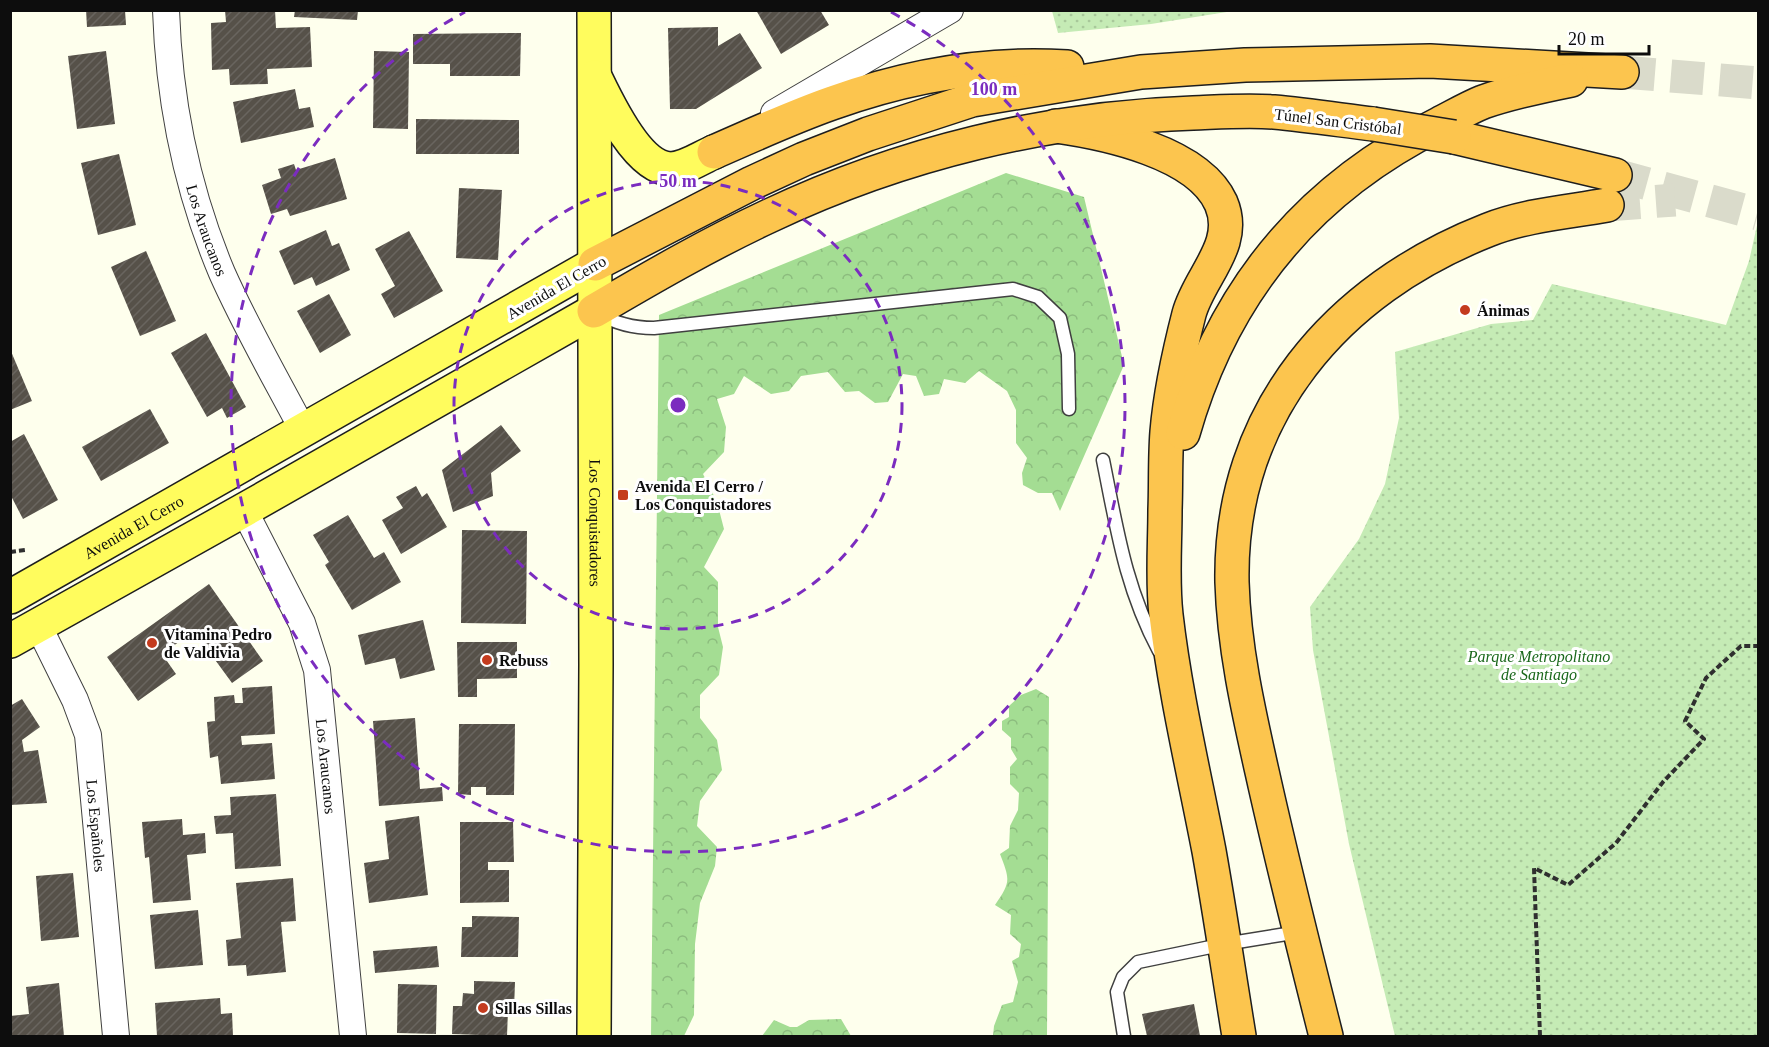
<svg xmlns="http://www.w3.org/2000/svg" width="1769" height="1047" font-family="Georgia,serif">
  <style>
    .forest { fill: url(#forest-crowns) }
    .park { fill: url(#park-dots) }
    .building { fill: url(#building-hatch) }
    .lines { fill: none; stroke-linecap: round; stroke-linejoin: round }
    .highway-tunnel { stroke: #dadbcb; stroke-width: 33; stroke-dasharray: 33 16; stroke-linecap: butt }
    .lane-casing { stroke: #404040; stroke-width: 15 }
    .street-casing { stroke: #404040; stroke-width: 28 }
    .primary-casing { stroke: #1e1e1e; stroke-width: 36 }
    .highway-casing { stroke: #1e1e1e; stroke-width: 36 }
    .path { stroke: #2f2f2f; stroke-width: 4; stroke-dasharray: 6 3; stroke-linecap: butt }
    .lane { stroke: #fff; stroke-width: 12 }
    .street { stroke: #fff; stroke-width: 26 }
    .primary { stroke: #fffc5d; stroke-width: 33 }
    .highway { stroke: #fcc54e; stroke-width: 33 }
    .highway-bridge-casing { stroke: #1e1e1e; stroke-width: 36; stroke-linecap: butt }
    .highway-bridge { stroke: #fcc54e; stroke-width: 33 }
    .ring { fill: none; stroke: #7b2cbf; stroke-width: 3; stroke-dasharray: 10 8 }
    .poi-dot { fill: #c43b1e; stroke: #fff; stroke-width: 2 }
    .labels { text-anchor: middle; stroke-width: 6; stroke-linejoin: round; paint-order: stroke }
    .street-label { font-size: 16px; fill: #0d0d0d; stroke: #fff }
    .poi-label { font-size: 16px; font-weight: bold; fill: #0d0d0d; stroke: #fff; text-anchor: start }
    .park-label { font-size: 16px; font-style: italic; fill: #1a681b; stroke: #fff }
    .centre { fill: #7b2cbf; stroke: #fff; stroke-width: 3 }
    .ring-label { font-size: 18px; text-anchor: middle; font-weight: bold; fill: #7b2cbf; stroke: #fff; stroke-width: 6; stroke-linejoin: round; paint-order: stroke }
  </style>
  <defs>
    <pattern id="forest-crowns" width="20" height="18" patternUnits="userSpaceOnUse" patternTransform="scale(1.5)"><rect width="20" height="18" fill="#a4dd93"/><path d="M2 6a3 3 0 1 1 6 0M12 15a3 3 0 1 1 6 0" fill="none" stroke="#8cbc7e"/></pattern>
    <pattern id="park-dots" width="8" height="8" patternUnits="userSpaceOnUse" patternTransform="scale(1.5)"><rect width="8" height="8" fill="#c5ebb5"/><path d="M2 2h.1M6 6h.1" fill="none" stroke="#a8c89a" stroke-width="1.8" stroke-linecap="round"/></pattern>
    <pattern id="building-hatch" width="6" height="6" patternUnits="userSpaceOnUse" patternTransform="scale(1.5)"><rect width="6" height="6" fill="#565149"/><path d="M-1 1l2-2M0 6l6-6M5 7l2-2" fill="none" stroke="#69655f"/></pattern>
  </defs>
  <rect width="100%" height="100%" fill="#feffed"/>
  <g class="forest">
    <polygon points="1006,173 1084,197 1124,365 1060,511 1052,493 1038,493 1023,485 1022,473 1027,458 1016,443 1016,410 1007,391 979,371 965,383 944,379 939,394 924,396 916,376 903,374 888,402 875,403 859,391 845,392 828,372 801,376 789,391 771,394 744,376 734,394 717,399 726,427 724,452 703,474 717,502 724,529 704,567 718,582 718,627 723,647 719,675 700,695 700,718 717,740 722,770 700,801 697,826 717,847 715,866 700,903 695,944 694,1015 684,1036 651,1036 659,315"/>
    <path d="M1036,689L1049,697L1047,1036H993L994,1026L1002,1005L1013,1002L1018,982L1012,961L1019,957L1021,944L1010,934L1011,915L995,905C1011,882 1010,880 1000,854L1009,848L1010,826L1018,810L1019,793L1010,784V767L1017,759L1011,749V738L1002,730V721L1009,717V706L1021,695Z"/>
    <polygon points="841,1019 851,1036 762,1036 774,1020 790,1027 797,1027 809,1020"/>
  </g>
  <g class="park">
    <polygon points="1052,11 1052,10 1233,11 1151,24 1058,33"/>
    <polygon points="1758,221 1758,1036 1395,1036 1349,844 1313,650 1310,607 1359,539 1385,484 1399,418 1395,352 1491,324 1533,320 1552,284 1726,325 1749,261"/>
  </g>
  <g class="building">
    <polygon points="86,10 125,10 126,25 87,27"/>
    <polygon points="225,10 275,10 276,28 310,27 312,67 267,69 268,84 230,85 229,69 212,70 211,23 226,22"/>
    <polygon points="295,10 358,10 357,20 294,17"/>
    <polygon points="756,10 820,10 829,25 781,54"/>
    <polygon points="718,27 718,46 740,33 762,68 696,109 670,109 668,28"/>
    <polygon points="521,33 520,76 450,76 450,64 413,64 413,34"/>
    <polygon points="106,51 115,124 77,129 68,56"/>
    <polygon points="374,51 409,52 408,129 373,128"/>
    <polygon points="295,89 299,109 310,107 314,127 241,143 233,102"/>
    <polygon points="416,119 519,120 519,154 416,154"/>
    <polygon points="119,154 136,225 98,235 81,163"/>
    <polygon points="335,158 347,199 290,216 287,209 271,214 262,185 281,178 278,169 294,164 296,170"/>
    <polygon points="459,188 502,190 498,260 456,258"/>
    <polygon points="326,230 332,246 339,243 350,270 316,286 312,277 294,285 279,251"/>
    <polygon points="409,231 443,291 394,318 381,294 395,286 375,249"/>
    <polygon points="146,251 176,321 140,336 111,267"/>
    <polygon points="329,294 351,335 320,353 297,311"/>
    <polygon points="206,333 246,407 227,418 222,408 207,417 171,353"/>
    <polygon points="10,349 32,401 10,410"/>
    <polygon points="150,409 169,443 101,481 82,447"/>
    <polygon points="501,425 521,451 491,473 493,496 453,512 442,470"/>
    <polygon points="24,434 58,500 23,519 10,494 10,442"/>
    <polygon points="416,486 422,497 427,493 447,527 401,554 382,520 403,508 396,497"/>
    <polygon points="348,515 374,558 384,552 401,582 352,610 325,565 329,562 313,535"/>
    <polygon points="462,530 527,531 526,624 461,623"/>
    <polygon points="209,584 263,661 232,683 194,631 162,654 176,674 138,701 107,657"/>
    <polygon points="423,620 435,670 400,679 395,658 365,665 358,635"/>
    <polygon points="457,642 517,642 517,678 477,679 477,697 458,697"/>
    <polygon points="272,686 275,734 241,736 242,745 272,743 275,779 221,784 218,756 210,758 207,722 215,721 214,697 234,695 235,703 243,703 242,688"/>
    <polygon points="22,699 40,727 22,740 24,752 38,750 47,803 10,805 10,706"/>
    <polygon points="415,718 420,789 442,787 443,801 379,806 373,721"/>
    <polygon points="459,724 515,724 514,795 486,795 486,787 471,787 471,795 458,794"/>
    <polygon points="276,794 281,866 235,869 233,833 216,834 214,816 231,815 230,797"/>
    <polygon points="419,816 428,895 369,903 364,863 389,859 385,821"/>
    <polygon points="182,819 183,835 205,833 206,853 187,855 191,900 153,903 149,857 145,858 142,822"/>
    <polygon points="460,822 513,822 514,862 488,862 488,870 509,870 509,902 460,903"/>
    <polygon points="73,873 79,937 41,941 36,876"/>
    <polygon points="293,878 296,921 281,922 286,972 247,976 246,965 228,966 226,940 241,938 236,883"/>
    <polygon points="198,910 203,965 155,969 150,915"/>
    <polygon points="472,916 519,917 518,957 461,957 462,927 472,927"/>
    <polygon points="437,946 439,967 375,973 373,951"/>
    <polygon points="474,981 515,982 514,1010 508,1010 507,1036 452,1034 453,1006 462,1006 463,993 474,994"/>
    <polygon points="59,983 64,1036 10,1036 10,1016 29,1014 26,987"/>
    <polygon points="398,984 437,985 436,1034 397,1033"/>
    <polygon points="220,998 221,1014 232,1013 233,1036 157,1036 155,1003"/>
    <polygon points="1194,1004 1200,1036 1147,1036 1142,1014"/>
  </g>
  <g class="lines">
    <g class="highway-tunnel">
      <polyline points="1622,72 1758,83"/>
      <polyline points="1615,175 1758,214"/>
      <polyline points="1607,205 1675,200"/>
    </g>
    <defs>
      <g id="lane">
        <path d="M598,313C616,324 633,328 654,328L1013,289L1038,297L1060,318L1068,354L1069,409"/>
        <path d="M1103,460C1117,529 1125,587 1159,651"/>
        <polyline points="1124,1036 1117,992 1123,977 1138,962 1225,944 1299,932"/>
      </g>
      <g id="street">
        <path id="s1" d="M166,10C169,100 187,190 222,273C246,327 276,379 304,432"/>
        <polyline points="774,113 950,10"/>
        <path id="s2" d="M244,510L302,623L317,670L353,1036"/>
        <path id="s3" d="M38,625L75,700L88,735L116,1036"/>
      </g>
      <g id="primary">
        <path id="s4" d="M594,10L596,664L594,1036"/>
        <path d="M595,77C608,104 637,167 670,169C685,169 700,158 714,152"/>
        <path id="s5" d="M10,597L595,264"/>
        <polyline points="10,641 244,510 594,311"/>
      </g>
      <g id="highway">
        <path d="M1056,126C1105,133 1198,152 1221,203C1239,245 1199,276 1189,314C1180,349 1170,396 1167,432C1165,458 1166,484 1165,510C1165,545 1162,580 1166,615C1175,693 1194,773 1209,851C1220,913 1229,975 1239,1036"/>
        <polyline points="1454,137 1615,175"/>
        <path d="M714,152C753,135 792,117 832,103C907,76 988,62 1067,67"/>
        <polyline points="595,264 752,183 804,159 868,134 972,100 1141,72 1245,65 1430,61 1622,72"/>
        <path d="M594,311C652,277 709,244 769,216C902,153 1047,118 1193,113C1220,112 1247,110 1274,112C1307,115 1340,120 1373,124"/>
        <path d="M1183,433C1223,292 1308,189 1439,124C1453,117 1468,108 1483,102C1512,92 1541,86 1571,80"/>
        <path d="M1326,1036C1305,953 1284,869 1265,785C1250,718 1234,651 1232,582C1229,413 1337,289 1488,230C1526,215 1568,212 1607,205"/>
      </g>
    </defs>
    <use href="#lane" class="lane-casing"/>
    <use href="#street" class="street-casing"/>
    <use href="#primary" class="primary-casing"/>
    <use href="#highway" class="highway-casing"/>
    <g class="path">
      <polyline points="10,552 25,550"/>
      <polyline points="1540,1036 1534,868 1568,885 1616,843 1663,782 1704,739 1685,721 1706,678 1741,646 1758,646"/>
    </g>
    <use href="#lane" class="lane"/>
    <use href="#street" class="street"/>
    <use href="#primary" class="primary"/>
    <use href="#highway" class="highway"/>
    <defs>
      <polyline id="highway-bridge" points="1373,124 1454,137"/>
    </defs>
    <use href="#highway-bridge" class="highway-bridge-casing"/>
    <use href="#highway-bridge" class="highway-bridge"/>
  </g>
  <g class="ring">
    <circle cx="678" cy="405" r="224"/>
    <path d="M891 12A447 447 0 1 1 465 12"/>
  </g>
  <g class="poi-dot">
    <circle cx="1465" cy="310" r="6"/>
    <rect x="617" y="489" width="12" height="12" rx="3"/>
    <circle cx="152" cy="643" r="6"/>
    <circle cx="487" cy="660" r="6"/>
    <circle cx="483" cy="1008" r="6"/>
  </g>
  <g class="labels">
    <g class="street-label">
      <text transform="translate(1338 121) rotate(7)" y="6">Túnel San Cristóbal</text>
      <text dy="6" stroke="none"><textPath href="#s1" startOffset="225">Los Araucanos</textPath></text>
      <text transform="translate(556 287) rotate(-30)" y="6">Avenida El Cerro</text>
      <text dy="6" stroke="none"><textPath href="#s4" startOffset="513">Los Conquistadores</textPath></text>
      <text dy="6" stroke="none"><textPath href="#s5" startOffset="142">Avenida El Cerro</textPath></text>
      <text dy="6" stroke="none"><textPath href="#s2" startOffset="273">Los Araucanos</textPath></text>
      <text dy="6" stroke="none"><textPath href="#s3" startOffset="212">Los Españoles</textPath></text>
    </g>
    <g class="poi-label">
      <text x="1477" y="316">Ánimas</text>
      <text x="635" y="492">Avenida El Cerro /<tspan x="635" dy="18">Los Conquistadores</tspan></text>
      <text x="164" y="640">Vitamina Pedro<tspan x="164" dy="18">de Valdivia</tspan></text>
      <text x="499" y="666">Rebuss</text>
      <text x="495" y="1014">Sillas Sillas</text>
    </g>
    <g class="park-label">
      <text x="1539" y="662">Parque Metropolitano<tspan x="1539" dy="18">de Santiago</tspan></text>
    </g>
  </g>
  <circle cx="678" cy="405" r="9" class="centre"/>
  <g class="ring-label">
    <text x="994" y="95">100 m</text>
    <text x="678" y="187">50 m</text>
  </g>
  <rect width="1769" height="1047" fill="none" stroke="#0d0d0d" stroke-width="24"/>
  <path d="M1559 45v9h90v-9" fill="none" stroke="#0d0d0d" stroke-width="3"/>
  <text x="1568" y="45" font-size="18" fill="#0d0d0d" stroke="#ffffff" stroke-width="4.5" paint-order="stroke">20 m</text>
</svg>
